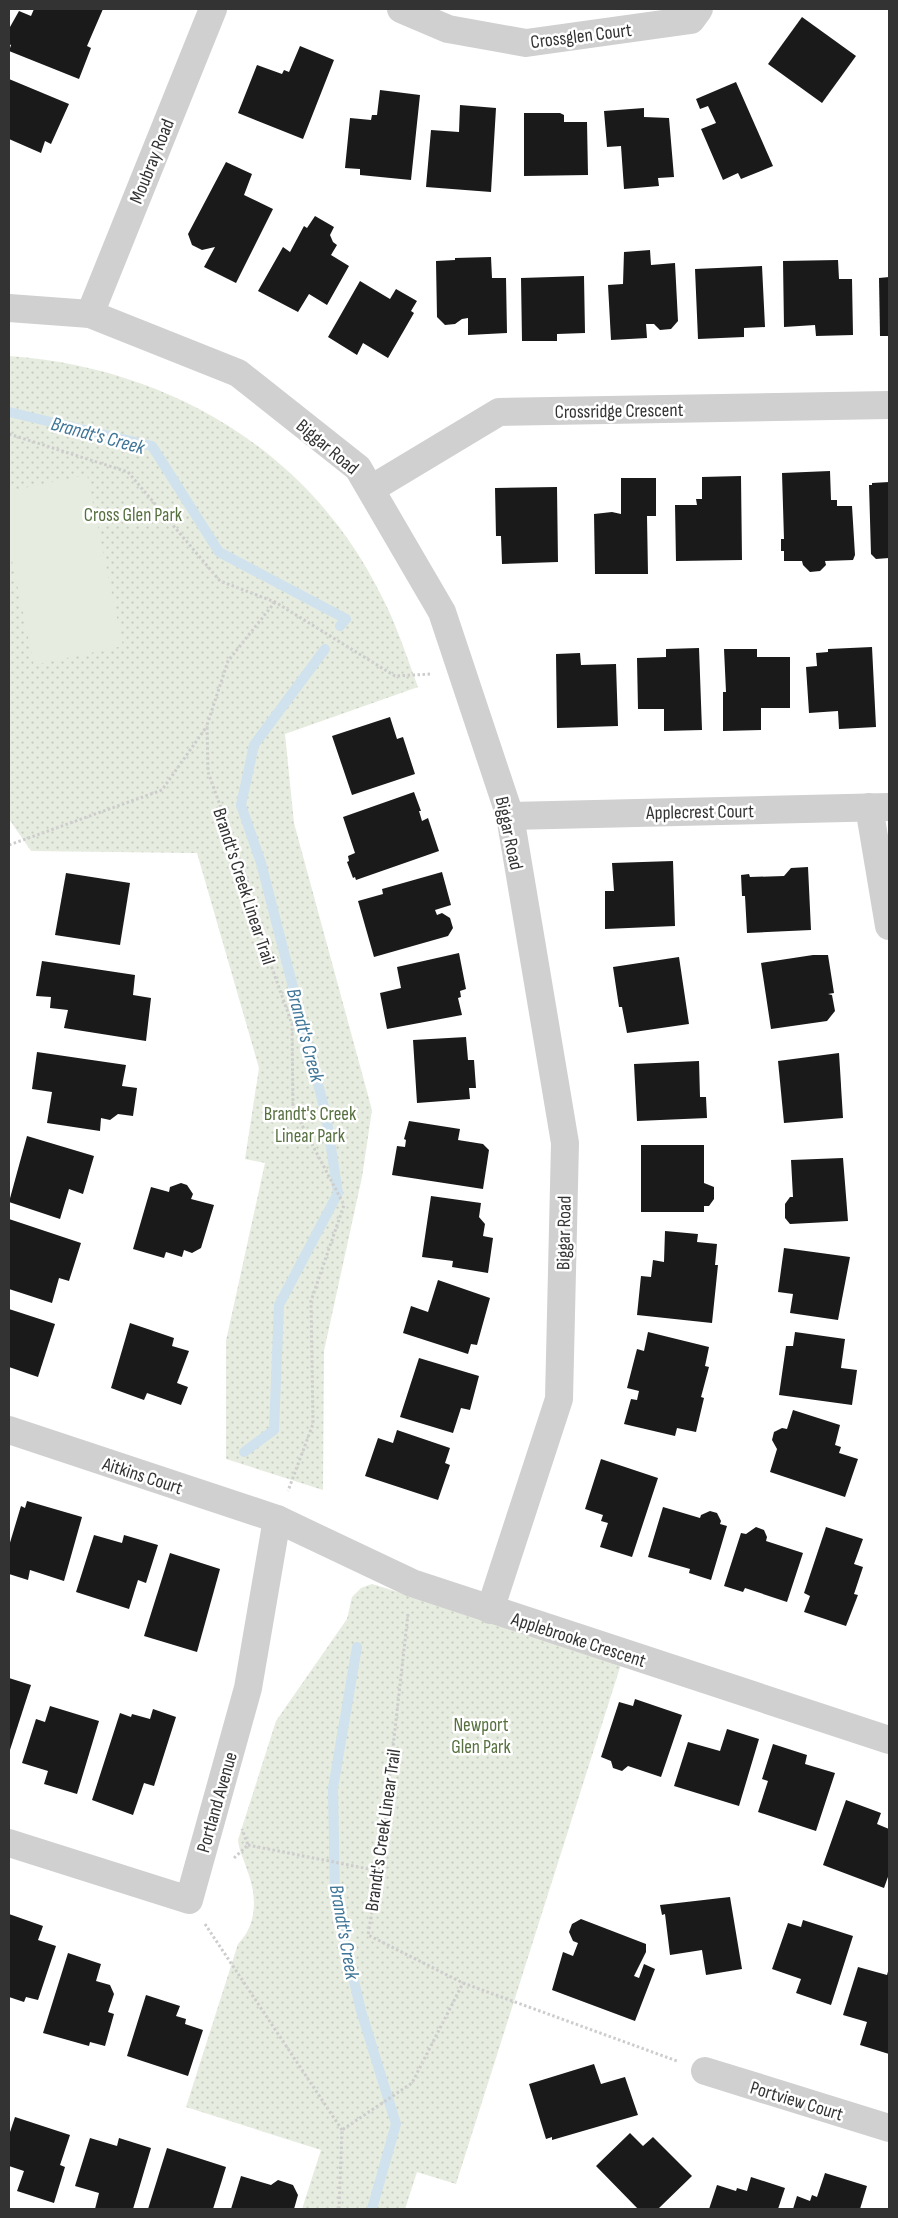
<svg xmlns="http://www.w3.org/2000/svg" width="898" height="2218" font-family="'Sofia Sans Condensed',sans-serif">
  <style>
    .grass { fill: url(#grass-dots) }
    .pitch { fill: #e6ecdf }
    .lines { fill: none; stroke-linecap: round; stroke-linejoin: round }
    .stream { stroke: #cfe2ee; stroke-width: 10 }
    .building { fill: #1a1a1a }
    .path { stroke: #cdcdcd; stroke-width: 3; stroke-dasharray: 2.5 2.5; stroke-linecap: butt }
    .minor { stroke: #d0d0d0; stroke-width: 28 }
    .labels { text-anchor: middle; stroke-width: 5; stroke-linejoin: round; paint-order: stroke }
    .street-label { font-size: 19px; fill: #333; stroke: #fff }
    .park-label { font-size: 19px; fill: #56703f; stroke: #fff }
    .water-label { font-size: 20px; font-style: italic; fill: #3f7597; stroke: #fff }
  </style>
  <defs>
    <pattern id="grass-dots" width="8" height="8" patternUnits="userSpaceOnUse" patternTransform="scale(1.25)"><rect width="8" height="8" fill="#e6ecdf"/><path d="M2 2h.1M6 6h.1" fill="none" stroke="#c6cbc0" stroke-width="1.8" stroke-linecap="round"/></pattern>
  </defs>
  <rect width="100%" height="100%" fill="#fff"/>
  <g class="grass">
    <path d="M9,356C166,367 308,449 380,593C396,623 406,655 418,687L285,734L294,823L372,1110L362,1177L324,1351L323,1490L226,1459V1341L265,1163L245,1159L259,1068L197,853L31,851L9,819Z"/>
    <path d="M372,1584L622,1661L456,2184L417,2172L405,2209H302L321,2150L186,2107L238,1944C258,1924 257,1895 247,1870C244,1859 239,1851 238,1840L276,1721L347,1619L352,1597L361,1588Z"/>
  </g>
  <polygon class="pitch" points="87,475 123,646 34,665 9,546 9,491"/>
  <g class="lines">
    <g class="stream">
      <polyline points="9,412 152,446 219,552 346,619 340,626"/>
      <polyline points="244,1452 274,1430 279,1305 338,1193 326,1115 261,863 241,805 254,745 325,649"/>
      <polyline points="357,1647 333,1788 335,1899 361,2011 396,2124 372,2209"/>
    </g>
  </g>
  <g class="building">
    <polygon points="34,9 103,9 87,46 91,48 79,79 9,51 11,45 9,44 10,27 19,11 31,16"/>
    <polygon points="802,17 856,56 822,103 768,64"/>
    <polygon points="300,46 334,60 303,139 238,113 257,65 282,74 284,70 289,72"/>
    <polygon points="9,79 69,104 51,144 45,141 41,153 9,139"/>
    <polygon points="736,82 773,166 741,179 738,173 723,180 701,129 716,123 708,106 700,109 696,99"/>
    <polygon points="380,90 420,95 411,180 360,175 360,169 345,168 350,118 371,120 372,115 377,115"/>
    <polygon points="460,105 496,108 491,192 426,187 431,130 459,132"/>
    <polygon points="644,108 644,117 669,118 674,177 658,178 659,186 624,189 621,146 607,147 604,111"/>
    <polygon points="524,113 560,113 564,115 564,122 587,122 588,175 524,176"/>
    <polygon points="226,162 252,174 244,195 273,209 236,283 204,267 215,247 202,250 192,245 188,234"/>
    <polygon points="315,216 334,227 330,235 333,242 337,245 331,255 349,266 327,305 309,294 298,312 258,291 283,247 290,252 304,226 307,228"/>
    <polygon points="650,250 651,265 675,263 678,321 671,329 660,330 654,324 646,324 647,338 611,340 608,285 623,284 624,252"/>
    <polygon points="491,257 492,278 506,278 507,333 468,335 468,318 462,319 455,324 445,325 437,317 436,261 455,260 455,258"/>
    <polygon points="838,260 839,279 852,279 853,335 816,336 815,325 784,327 783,261"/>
    <polygon points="762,266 765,327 744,328 744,337 698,339 695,269"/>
    <polygon points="584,276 585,333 557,334 557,341 522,341 521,278"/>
    <polygon points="889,277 889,336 880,336 879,278"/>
    <polygon points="360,281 390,299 396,289 417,301 411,311 414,313 388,358 363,343 357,355 328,337"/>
    <polygon points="830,471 831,500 837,500 837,506 852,506 855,555 853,560 825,561 826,565 820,571 810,572 803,565 802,561 784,561 784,551 781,551 781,539 784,539 782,473"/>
    <polygon points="741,476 742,560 676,561 675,505 697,505 696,499 702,499 702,477"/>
    <polygon points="621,478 656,478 656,516 647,516 648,574 595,574 594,514 612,512 621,514"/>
    <polygon points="889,482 889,558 876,559 871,554 869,485 872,485 872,483"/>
    <polygon points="557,487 558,562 502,564 501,536 496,536 495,488"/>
    <polygon points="872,647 876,727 839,729 838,711 809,713 806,667 817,666 816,653 828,652 828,649"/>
    <polygon points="699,648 702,730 664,731 664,709 638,709 637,658 666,657 666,649"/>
    <polygon points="724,649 757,649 757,657 790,657 790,708 761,708 761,730 723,731 723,692 726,692"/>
    <polygon points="580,653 581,665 616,664 618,726 557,728 556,654"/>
    <polygon points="390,717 397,739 403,737 415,774 352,795 332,736"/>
    <polygon points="414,792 421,811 419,811 422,821 428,818 439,851 356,880 355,877 353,878 347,862 349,861 348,856 355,853 343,817"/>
    <polygon points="673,861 675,926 605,929 605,891 614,891 612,863"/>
    <polygon points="808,867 811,930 747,933 745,896 742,896 741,875 749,874 750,877 784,876 791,868"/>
    <polygon points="442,872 451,905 435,910 437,915 442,913 450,918 453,928 448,936 374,957 358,901 383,894 382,889"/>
    <polygon points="66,873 130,883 120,945 55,935"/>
    <polygon points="459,953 466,989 460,991 461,997 458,998 462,1015 387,1029 380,993 401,988 397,967"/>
    <polygon points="813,955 828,955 834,993 828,994 832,995 835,1011 827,1021 771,1029 761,963"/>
    <polygon points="679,957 689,1024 627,1033 622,1007 619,1007 613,967"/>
    <polygon points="42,961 135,975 133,995 151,998 146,1041 64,1028 68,1010 50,1008 51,997 36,996"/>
    <polygon points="466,1037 468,1060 474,1060 476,1088 469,1088 470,1099 417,1103 413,1040"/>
    <polygon points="37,1052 126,1065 122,1086 137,1088 133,1116 118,1114 110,1120 101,1118 100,1131 47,1123 52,1092 32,1089"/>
    <polygon points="839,1053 843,1118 784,1123 778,1061"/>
    <polygon points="699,1061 700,1097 706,1097 707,1118 637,1121 634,1064"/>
    <polygon points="409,1121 460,1129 458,1140 483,1144 489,1150 483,1189 392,1175 397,1146 405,1147 406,1140 404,1139"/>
    <polygon points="27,1136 94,1156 83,1194 69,1189 60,1219 9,1202"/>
    <polygon points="641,1145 704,1145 704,1183 714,1187 714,1199 709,1206 704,1206 704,1212 641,1212"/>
    <polygon points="843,1158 848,1221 790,1224 785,1218 785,1204 790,1197 793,1197 791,1160"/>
    <polygon points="181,1183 187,1185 193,1194 191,1199 214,1205 201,1248 192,1253 184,1250 182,1257 166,1252 164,1258 133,1249 151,1187 169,1192 170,1187"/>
    <polygon points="431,1196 481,1203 479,1217 485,1224 483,1236 493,1238 488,1273 452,1267 453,1261 422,1257"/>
    <polygon points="9,1219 81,1243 69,1281 59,1278 52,1303 9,1289"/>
    <polygon points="665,1231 698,1234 697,1242 717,1244 715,1265 718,1265 712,1323 637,1315 641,1276 651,1277 653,1260 664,1262"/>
    <polygon points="784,1248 850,1257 838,1320 790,1313 793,1294 778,1292"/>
    <polygon points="438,1280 490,1298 477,1345 471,1344 468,1354 403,1333 411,1306 428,1312"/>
    <polygon points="9,1309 55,1324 38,1377 9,1367"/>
    <polygon points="130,1323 174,1338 172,1346 189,1351 177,1383 188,1387 181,1405 147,1393 144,1400 111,1388"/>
    <polygon points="648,1332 709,1347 705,1366 709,1367 701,1397 704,1398 696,1432 677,1428 675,1436 624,1424 631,1399 637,1400 639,1391 627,1388 637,1349 644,1351"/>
    <polygon points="795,1332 845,1339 841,1368 857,1370 852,1405 779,1395 786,1346 793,1346"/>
    <polygon points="419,1358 479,1376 470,1410 461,1408 453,1433 400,1417"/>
    <polygon points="793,1410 840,1425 835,1445 841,1447 839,1453 858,1459 845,1497 770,1472 777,1449 772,1440 774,1432 782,1428 787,1429"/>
    <polygon points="397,1430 450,1448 445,1463 450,1465 438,1500 365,1476 378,1438 393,1443"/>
    <polygon points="601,1459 658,1478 632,1557 600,1547 608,1523 601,1521 603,1515 585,1509"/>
    <polygon points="27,1501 82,1517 64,1581 30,1570 28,1580 9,1574 9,1546 21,1506 25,1508"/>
    <polygon points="663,1507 700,1518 701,1515 710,1511 717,1513 721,1521 720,1524 727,1526 711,1580 689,1573 690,1569 648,1557"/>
    <polygon points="756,1527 764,1530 767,1537 766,1541 803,1553 787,1602 745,1588 743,1592 724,1586 741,1533 746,1534"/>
    <polygon points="826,1527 863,1539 854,1564 863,1567 854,1594 858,1595 846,1626 804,1612 810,1596 804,1593"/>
    <polygon points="94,1535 122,1543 124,1535 158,1545 146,1583 138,1580 129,1609 76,1592"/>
    <polygon points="170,1553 220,1569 197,1652 144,1636"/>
    <polygon points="9,1678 31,1685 9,1753"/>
    <polygon points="635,1699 682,1715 661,1777 628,1766 622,1771 613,1768 611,1761 601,1757 619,1702 633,1706"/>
    <polygon points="50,1706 99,1721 77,1794 44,1784 48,1771 22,1763 36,1719 45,1722"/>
    <polygon points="153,1709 176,1717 154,1786 144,1783 133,1815 92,1800 120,1713 131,1717 132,1714 150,1719"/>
    <polygon points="727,1729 759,1739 739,1806 674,1786 688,1742 720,1751"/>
    <polygon points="773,1744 807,1755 805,1764 835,1773 816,1831 758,1812 768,1781 762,1779"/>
    <polygon points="846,1800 881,1813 877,1824 889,1829 889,1874 884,1888 823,1865"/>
    <polygon points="730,1897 742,1969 706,1975 702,1950 670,1955 665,1914 662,1915 660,1905"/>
    <polygon points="9,1914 43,1926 38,1940 56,1946 38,2000 26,1997 24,2002 9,1997"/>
    <polygon points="581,1919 646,1944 646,1952 634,1976 639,1978 644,1964 655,1969 635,2021 552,1990 563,1952 573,1956 578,1943 573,1941 569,1932 572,1924"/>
    <polygon points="803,1920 853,1936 831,2005 796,1993 801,1979 772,1969 788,1923 801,1927"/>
    <polygon points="68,1953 101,1964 96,1981 110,1985 114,1994 108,2012 114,2014 105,2046 90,2042 89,2046 43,2033"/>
    <polygon points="858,1967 887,1975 889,1968 889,2054 860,2045 867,2022 843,2015"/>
    <polygon points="146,1995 180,2006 176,2016 186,2019 185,2024 203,2030 188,2076 127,2056"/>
    <polygon points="594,2064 601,2084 625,2077 638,2115 552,2140 552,2137 546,2139 529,2084"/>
    <polygon points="15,2117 70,2135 60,2165 65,2167 54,2203 17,2191 24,2171 9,2166 9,2135"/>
    <polygon points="630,2133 643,2146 653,2137 692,2176 658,2209 638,2209 596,2166"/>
    <polygon points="90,2138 117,2146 119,2138 151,2148 133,2209 95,2209 99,2193 75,2186"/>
    <polygon points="167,2148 226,2167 213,2209 148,2209"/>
    <polygon points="825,2173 867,2186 860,2209 793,2209 797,2196 810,2201 812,2195 817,2197"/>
    <polygon points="241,2176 271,2185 278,2180 293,2185 298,2195 294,2209 231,2209"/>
    <polygon points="751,2177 785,2188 778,2209 709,2209 717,2185 736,2191 737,2188 747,2191"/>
  </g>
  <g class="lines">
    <g class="path">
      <polyline points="9,434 128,472 220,581 275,602 395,676 432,674"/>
      <polyline points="275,602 228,661 207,725 208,772 247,880 262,940 292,1024 293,1108 344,1205 311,1301 313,1424 288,1491"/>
      <polyline points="9,845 162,790 207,726"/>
      <polyline points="408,1614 379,1871 368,1935 463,1983 677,2061"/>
      <polyline points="248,1845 379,1871"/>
      <polyline points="234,1858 248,1845 242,1829"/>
      <polyline points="205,1924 342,2130"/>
      <polyline points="339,2209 342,2130 412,2083 463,1983"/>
    </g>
    <g class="minor">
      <polyline points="401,9 448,29 526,43 691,20 699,9"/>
      <polyline points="9,308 90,314 238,373 358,468 442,612 510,816 565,1143 559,1399 490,1610"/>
      <polyline points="90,314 213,9"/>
      <polyline points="371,489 499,412 889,405"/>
      <polyline points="869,807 889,926"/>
      <polyline points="510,816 889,807"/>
      <polyline points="9,1430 277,1519 412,1583 889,1740"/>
      <polyline points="9,1843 189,1900 248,1688 277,1519"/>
      <polyline points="705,2071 889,2128"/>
    </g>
  </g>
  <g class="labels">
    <g class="street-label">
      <text transform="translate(581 35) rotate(-7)" y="7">Crossglen Court</text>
      <text transform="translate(151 161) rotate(-68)" y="7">Moubray Road</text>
      <text transform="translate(619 410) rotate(-1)" y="7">Crossridge Crescent</text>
      <text transform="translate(328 446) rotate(40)" y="7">Biggar Road</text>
      <text transform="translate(700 811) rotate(-1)" y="7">Applecrest Court</text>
      <text transform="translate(510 833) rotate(78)" y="7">Biggar Road</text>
      <text transform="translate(245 886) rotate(72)" y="7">Brandt's Creek Linear Trail</text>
      <text transform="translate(563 1233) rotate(-89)" y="7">Biggar Road</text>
      <text transform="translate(143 1475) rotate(18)" y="7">Aitkins Court</text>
      <text transform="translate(579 1639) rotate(18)" y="7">Applebrooke Crescent</text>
      <text transform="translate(216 1802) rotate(-74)" y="7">Portland Avenue</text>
      <text transform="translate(382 1830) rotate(-82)" y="7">Brandt's Creek Linear Trail</text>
      <text transform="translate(797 2100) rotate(17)" y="7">Portview Court</text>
    </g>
    <g class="park-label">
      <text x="133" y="521">Cross Glen Park</text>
      <text x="310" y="1120">Brandt's Creek<tspan x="310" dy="22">Linear Park</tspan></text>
      <text x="481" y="1731">Newport<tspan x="481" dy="22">Glen Park</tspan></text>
    </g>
    <g class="water-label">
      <text transform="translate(98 435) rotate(15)" y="7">Brandt's Creek</text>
      <text transform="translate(306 1035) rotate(75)" y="7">Brandt's Creek</text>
      <text transform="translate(345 1932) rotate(80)" y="7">Brandt's Creek</text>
    </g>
  </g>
  <rect width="898" height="2218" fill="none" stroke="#333333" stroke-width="20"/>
</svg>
